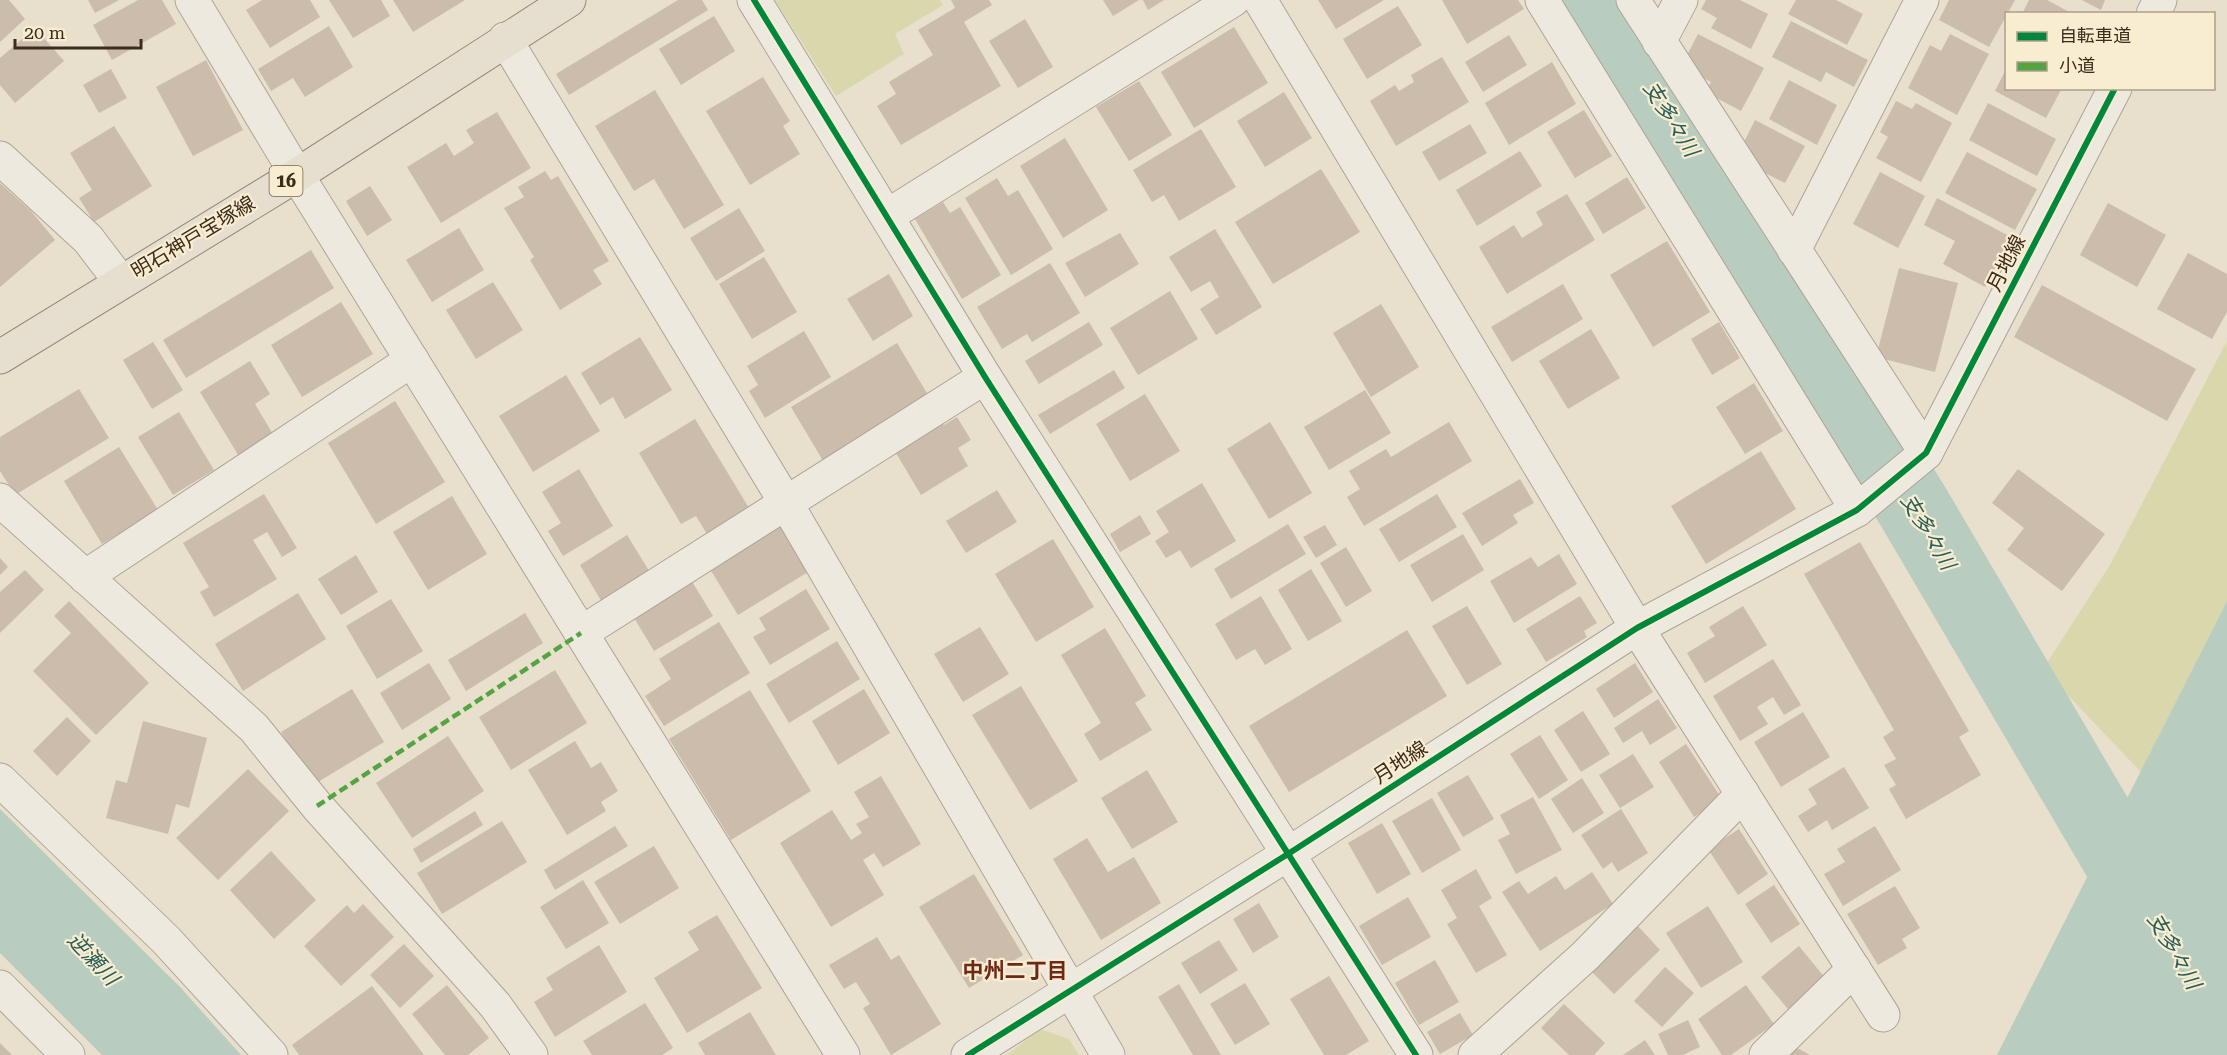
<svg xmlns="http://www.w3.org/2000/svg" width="2227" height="1055" font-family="'Roboto Serif','Noto Sans JP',serif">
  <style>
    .green { fill: #d9d8ad }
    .water { fill: #b8cdc0 }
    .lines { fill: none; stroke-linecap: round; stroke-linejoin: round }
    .river { stroke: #b8cdc0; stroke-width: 75 }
    .building { fill: #ccbcac }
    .minor-casing { stroke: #ada496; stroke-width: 35 }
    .major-casing { stroke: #92897c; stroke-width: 35 }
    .minor { stroke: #eee9df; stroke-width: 33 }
    .major { stroke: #e6dfcf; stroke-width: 33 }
    .quiet { stroke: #54a441; stroke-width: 4.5; stroke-dasharray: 9 4.5; stroke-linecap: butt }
    .cycleway-casing { stroke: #f9edd1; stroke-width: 10 }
    .cycleway { stroke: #00873e; stroke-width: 6 }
    .labels { text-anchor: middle; stroke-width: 4.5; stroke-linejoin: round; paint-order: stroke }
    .shield { fill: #f9edd1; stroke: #756552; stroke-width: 1.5 }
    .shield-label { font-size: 18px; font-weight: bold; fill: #3d2b1c }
    .street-label { font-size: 20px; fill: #3d2b1c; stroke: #f9edd1 }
    .water-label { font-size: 21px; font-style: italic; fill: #2a5e5a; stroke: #f9edd1 }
    .neighbourhood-label { font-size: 21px; font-weight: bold; fill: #6e2817; stroke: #f9edd1 }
  </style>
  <rect width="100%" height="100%" fill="#e8dfcc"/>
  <g class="green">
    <polygon points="775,0 940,0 943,5 895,34 904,54 836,96"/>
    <polygon points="2227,341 2227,601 2141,772 2043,669 2110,565"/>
    <polygon points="1040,1029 1069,1039 1079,1055 1007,1055"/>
  </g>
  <g class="water">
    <polygon points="2227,601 2227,1055 1997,1055"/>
    <polygon points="0,809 181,988 241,1055 102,1055 0,953"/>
  </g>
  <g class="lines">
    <polyline class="river" points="1596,0 1914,508 2227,1041"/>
  </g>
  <g class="building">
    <polygon points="0,0 9,0 25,19 0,42"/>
    <polygon points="88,0 119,0 95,13"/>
    <polygon points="138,0 162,0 176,24 112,60 93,25"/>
    <polygon points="262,0 310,0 320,17 270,48 246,10"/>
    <polygon points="329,0 381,0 390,16 353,38"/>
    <polygon points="393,0 465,0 413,32"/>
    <polygon points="678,0 702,0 708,10 569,95 556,74"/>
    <polygon points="951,0 989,0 992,5 964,22 1001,86 901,145 877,106 896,94 889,82 933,55 918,30 955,8"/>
    <polygon points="1103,0 1139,0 1113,16"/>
    <polygon points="1143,0 1164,0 1148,10"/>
    <polygon points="1318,0 1384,0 1336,29"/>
    <polygon points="1442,0 1518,0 1524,9 1467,44"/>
    <polygon points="1706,0 1740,0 1768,14 1751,49 1711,28 1717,18 1701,9"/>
    <polygon points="1796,0 1836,0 1863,14 1847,45 1788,14"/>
    <polygon points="1949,0 2015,0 1989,47 1939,20"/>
    <polygon points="2029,0 2047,0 2073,14 2022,14"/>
    <polygon points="2082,0 2105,0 2101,10"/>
    <polygon points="1398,6 1422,45 1367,79 1343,39"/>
    <polygon points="714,16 735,51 681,85 659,49"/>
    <polygon points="1025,19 1053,67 1018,88 989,41"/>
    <polygon points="1791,21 1868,60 1854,87 1826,72 1821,82 1772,57"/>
    <polygon points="329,26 353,67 305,97 293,78 271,91 258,69"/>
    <polygon points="1234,27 1268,83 1194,128 1161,72"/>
    <polygon points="35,28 64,61 15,103 0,85 0,58"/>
    <polygon points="1698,34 1764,68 1741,111 1705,92 1711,82 1681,67"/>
    <polygon points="1950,34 1989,54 1957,115 1908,88 1930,45 1941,51"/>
    <polygon points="1509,35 1527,65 1483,92 1465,62"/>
    <polygon points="1442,57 1469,102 1396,146 1370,101 1395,85 1399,91 1414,82 1411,75"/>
    <polygon points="206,60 243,130 193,156 156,87"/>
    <polygon points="1552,62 1576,104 1509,145 1485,103"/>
    <polygon points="111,69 127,98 99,113 83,85"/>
    <polygon points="2006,69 2006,88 2062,88 2046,118 1995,91"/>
    <polygon points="763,77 790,121 783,126 800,154 750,185 706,111"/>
    <polygon points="1789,80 1837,105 1817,145 1769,119"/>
    <polygon points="1139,81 1172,135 1129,161 1096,107"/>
    <polygon points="655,90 724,205 684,229 654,179 634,191 595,126"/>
    <polygon points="1284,92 1312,138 1265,167 1237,121"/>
    <polygon points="1896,101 1912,109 1916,103 1952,123 1921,182 1876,158 1888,137 1880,132"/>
    <polygon points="1988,103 2056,139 2037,176 1969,140"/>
    <polygon points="1584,110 1612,156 1575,178 1547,132"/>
    <polygon points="497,112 531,168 441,223 407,167 446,143 454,156 474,143 466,130"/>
    <polygon points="1755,120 1805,146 1785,183 1749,165 1753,154 1741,148"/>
    <polygon points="1470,124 1487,153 1439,181 1422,152"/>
    <polygon points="114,126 152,186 94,222 79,198 92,190 70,153"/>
    <polygon points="1201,129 1236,187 1179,221 1164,195 1152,202 1133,170"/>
    <polygon points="1065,138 1108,210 1063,238 1020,166"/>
    <polygon points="1520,151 1542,186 1477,226 1456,190"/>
    <polygon points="1967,152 2037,189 2015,230 1945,193"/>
    <polygon points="1321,169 1360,232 1273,284 1235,222"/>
    <polygon points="545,171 551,180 558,176 609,261 593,270 602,284 560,310 530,260 534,257 504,208 524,197 518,187"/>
    <polygon points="1880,172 1925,196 1898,248 1853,224"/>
    <polygon points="1627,177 1646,208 1603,234 1585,203"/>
    <polygon points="997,178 1008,196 1018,190 1053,249 1011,275 965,198"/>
    <polygon points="0,183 31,211 55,240 0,287"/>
    <polygon points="370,186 392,220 367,236 346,201"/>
    <polygon points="1567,194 1595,240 1507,294 1479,247 1514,225 1522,238 1543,225 1536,212"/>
    <polygon points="1937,198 2011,237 1985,287 1943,264 1955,241 1924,225"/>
    <polygon points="943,202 950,213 960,207 1001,275 962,299 915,219"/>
    <polygon points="2108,203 2166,235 2137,287 2080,255"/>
    <polygon points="739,208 765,251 716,281 690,238"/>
    <polygon points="459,228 484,270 432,302 406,260"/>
    <polygon points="1215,229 1262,307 1216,335 1200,309 1219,297 1210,281 1191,292 1169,257"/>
    <polygon points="1120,233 1139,264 1085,297 1065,263"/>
    <polygon points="1667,241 1710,312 1653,347 1610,275"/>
    <polygon points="311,250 334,288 186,378 163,340"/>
    <polygon points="2188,253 2227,274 2227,312 2212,339 2157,309"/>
    <polygon points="764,257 797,312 752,339 719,284"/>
    <polygon points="1050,263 1080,313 1032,342 1027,334 1002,349 977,307"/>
    <polygon points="1899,268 1958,283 1935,372 1876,357"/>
    <polygon points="889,274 913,316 873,341 847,299"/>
    <polygon points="493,282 523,330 476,359 446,310"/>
    <polygon points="1563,284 1583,319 1512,362 1491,327"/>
    <polygon points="2042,285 2196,369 2167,421 2014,337"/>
    <polygon points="1170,291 1198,339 1138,375 1110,328"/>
    <polygon points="341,302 373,354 302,397 271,345"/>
    <polygon points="1381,304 1419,367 1371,397 1333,333"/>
    <polygon points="1089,322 1103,345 1039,384 1025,361"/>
    <polygon points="1719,322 1740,358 1712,375 1691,339"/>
    <polygon points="1591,329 1620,378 1568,409 1539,361"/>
    <polygon points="804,331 831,377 765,418 749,391 758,385 747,366"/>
    <polygon points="640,337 672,390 625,419 613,397 600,405 581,373"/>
    <polygon points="153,342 183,390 152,409 123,360"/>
    <polygon points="897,343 931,400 825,464 791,407"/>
    <polygon points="250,361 270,394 255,404 274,436 240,458 200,392"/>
    <polygon points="1114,370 1125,388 1050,434 1038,415"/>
    <polygon points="566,375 600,431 533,472 499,416"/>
    <polygon points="1754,383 1783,431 1745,454 1716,407"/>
    <polygon points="79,389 109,438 15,495 0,471 0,437"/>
    <polygon points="1365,390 1391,433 1329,470 1304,427"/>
    <polygon points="1145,394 1180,451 1130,481 1096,424"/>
    <polygon points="395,401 445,482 376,524 328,443"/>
    <polygon points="179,412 214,470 173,495 138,437"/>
    <polygon points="957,417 971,440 958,448 968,466 921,495 893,448 940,419 944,425"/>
    <polygon points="695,419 749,508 707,534 696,516 681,524 639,453"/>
    <polygon points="1270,422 1312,493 1269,519 1227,449"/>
    <polygon points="1449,422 1472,461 1364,526 1347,497 1360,489 1349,471 1386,449 1391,457"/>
    <polygon points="119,447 158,510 102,544 64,481"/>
    <polygon points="1761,451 1796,509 1706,564 1671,506"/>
    <polygon points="579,469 613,526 563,556 548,531 561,523 542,492"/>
    <polygon points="2018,469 2105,534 2062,591 2007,550 2024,528 1992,503"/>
    <polygon points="1520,479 1534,503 1513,515 1518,523 1482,546 1462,513"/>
    <polygon points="1202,483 1236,541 1191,568 1180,550 1166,558 1155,541 1169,532 1156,511"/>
    <polygon points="997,490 1017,522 966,553 946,521"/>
    <polygon points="264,494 297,548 282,557 267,532 253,540 277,579 214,617 200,592 209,587 183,543"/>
    <polygon points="1437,494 1457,527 1399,562 1379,529"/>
    <polygon points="452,496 487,554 428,590 393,532"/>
    <polygon points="1140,515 1151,534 1120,552 1110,534"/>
    <polygon points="1288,524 1306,554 1231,599 1214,569"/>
    <polygon points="1325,525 1337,545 1316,558 1303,537"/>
    <polygon points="780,526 808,572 738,615 710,569"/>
    <polygon points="1463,534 1484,570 1432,602 1410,565"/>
    <polygon points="627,535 651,574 603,604 580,565"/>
    <polygon points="1053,539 1094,607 1036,642 995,574"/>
    <polygon points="1860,542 1969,731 1959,737 1981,775 1906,819 1889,789 1896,785 1884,765 1896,759 1883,737 1894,730 1804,574"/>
    <polygon points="1346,547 1372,591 1346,607 1320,563"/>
    <polygon points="1559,554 1577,584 1514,623 1490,581 1531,557 1538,567"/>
    <polygon points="356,555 378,592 341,615 318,579"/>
    <polygon points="0,558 8,567 0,575"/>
    <polygon points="1311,569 1342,621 1308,641 1278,590"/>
    <polygon points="25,570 44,590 0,633 0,592"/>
    <polygon points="691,580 713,616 654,651 633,616"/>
    <polygon points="806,589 830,629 770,665 753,637 766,630 759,618"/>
    <polygon points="298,593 326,639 243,691 215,644"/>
    <polygon points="1261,596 1292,649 1265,665 1255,649 1236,660 1215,624"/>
    <polygon points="1580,596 1597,623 1584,631 1587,637 1546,662 1526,629"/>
    <polygon points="391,599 423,651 377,679 346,626"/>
    <polygon points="69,601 149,683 96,735 33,671 71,633 54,616"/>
    <polygon points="1467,606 1502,664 1467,685 1432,626"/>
    <polygon points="1743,606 1767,645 1705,683 1687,653 1715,636 1709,627"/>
    <polygon points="525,613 543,643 466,691 448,660"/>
    <polygon points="719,622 750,673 664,726 645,696 671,679 659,659"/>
    <polygon points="980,627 1009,674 963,702 934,654"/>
    <polygon points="1105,628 1146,696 1135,703 1152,730 1100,761 1084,734 1101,723 1061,655"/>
    <polygon points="1407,630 1447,696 1289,792 1249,726"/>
    <polygon points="837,641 860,679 789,723 766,684"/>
    <polygon points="1773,659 1801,705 1784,715 1773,697 1757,707 1768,724 1740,741 1713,696"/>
    <polygon points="429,663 451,699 402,730 380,693"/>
    <polygon points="1635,663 1653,692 1614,718 1596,689"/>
    <polygon points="555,670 587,723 511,770 479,717"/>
    <polygon points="1021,686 1078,781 1030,810 972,715"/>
    <polygon points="352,689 384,742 313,785 281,732"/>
    <polygon points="864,689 890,733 838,765 812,721"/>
    <polygon points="750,690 811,791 731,840 669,739"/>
    <polygon points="1658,699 1677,728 1650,745 1642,731 1623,743 1614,728"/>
    <polygon points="1583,711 1610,754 1581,772 1554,730"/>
    <polygon points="1803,712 1830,757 1781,787 1754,742"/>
    <polygon points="67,717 91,741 57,776 33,751"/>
    <polygon points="143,721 207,738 189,808 176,804 168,834 106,818 116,780 127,783"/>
    <polygon points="1540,735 1568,780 1539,799 1510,754"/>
    <polygon points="448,736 484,791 412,838 376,783"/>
    <polygon points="575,741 591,768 601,762 618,791 601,802 606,811 567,835 528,770"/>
    <polygon points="1686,744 1722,799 1694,817 1659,762"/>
    <polygon points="1633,754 1654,787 1620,808 1599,775"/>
    <polygon points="1844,767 1869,808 1832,830 1827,820 1808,832 1798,816 1817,804 1808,789"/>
    <polygon points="248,769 289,811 218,880 176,838"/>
    <polygon points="1147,770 1178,822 1132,849 1101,798"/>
    <polygon points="1468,775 1494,819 1463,837 1437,793"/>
    <polygon points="881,776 921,844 883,867 874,853 863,860 884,895 831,927 780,843 832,810 851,840 862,833 856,824 869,817 854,792"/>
    <polygon points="1582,778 1604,813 1573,833 1551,799"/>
    <polygon points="1533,797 1562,850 1516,874 1498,840 1510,834 1500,815"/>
    <polygon points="1432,798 1461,850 1422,873 1392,821"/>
    <polygon points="1621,809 1648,853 1618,872 1612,862 1603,869 1581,835"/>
    <polygon points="475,811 483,825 421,863 413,849"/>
    <polygon points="502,821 527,862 442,914 417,873"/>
    <polygon points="1382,823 1411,874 1377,894 1348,843"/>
    <polygon points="615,826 628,846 555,890 544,870"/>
    <polygon points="1875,826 1901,870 1843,906 1824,874 1845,862 1837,849"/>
    <polygon points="1739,829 1768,874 1738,895 1708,849"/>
    <polygon points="1087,838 1108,872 1134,857 1161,903 1101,940 1053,859"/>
    <polygon points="654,846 679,888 620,924 594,882"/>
    <polygon points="271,851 316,900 274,939 230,890"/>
    <polygon points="1476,869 1492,898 1479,906 1507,955 1476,973 1447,924 1457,918 1441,890"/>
    <polygon points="1592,872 1613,904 1540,951 1502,892 1519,881 1528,894 1556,876 1565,890"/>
    <polygon points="974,874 1023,955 969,988 919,907"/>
    <polygon points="583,880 609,923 566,949 540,907"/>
    <polygon points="1774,885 1800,924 1771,943 1745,904"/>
    <polygon points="1895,886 1920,928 1902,939 1907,948 1878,965 1847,914"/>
    <polygon points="1408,897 1431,937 1382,965 1359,926"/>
    <polygon points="1259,903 1279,937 1253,953 1233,919"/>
    <polygon points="363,904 394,937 341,986 304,946 347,905 354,913"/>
    <polygon points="1708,906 1743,962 1701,988 1666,933"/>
    <polygon points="717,915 762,988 687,1033 654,978 699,950 688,932"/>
    <polygon points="1637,925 1660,950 1614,994 1591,971"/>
    <polygon points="877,937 891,960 899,955 941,1024 891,1055 863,1008 870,1004 856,982 844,989 829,965"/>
    <polygon points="1219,940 1238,970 1200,994 1181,963"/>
    <polygon points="404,944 434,976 400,1008 370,975"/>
    <polygon points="599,945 627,992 555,1037 534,1002 553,990 546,978"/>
    <polygon points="1799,946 1830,984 1793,1015 1761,977"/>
    <polygon points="1435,960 1459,1002 1419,1025 1395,983"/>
    <polygon points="1665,967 1694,993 1662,1027 1634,1001"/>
    <polygon points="1329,976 1369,1041 1346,1055 1324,1055 1290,999"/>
    <polygon points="1245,983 1270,1024 1235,1045 1210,1004"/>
    <polygon points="1179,984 1221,1055 1193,1055 1158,997"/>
    <polygon points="447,985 489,1038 468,1055 445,1055 412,1014"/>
    <polygon points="1746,985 1774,1024 1731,1055 1722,1055 1698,1019"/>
    <polygon points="372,986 424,1055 299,1055 292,1045"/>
    <polygon points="645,1003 673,1048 662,1055 592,1055 583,1041"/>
    <polygon points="1564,1004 1605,1043 1594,1055 1569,1055 1541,1028"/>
    <polygon points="750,1012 776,1055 705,1055 698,1043"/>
    <polygon points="1460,1013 1473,1035 1440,1054 1427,1032"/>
    <polygon points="1688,1020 1700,1047 1683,1055 1668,1055 1658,1034"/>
    <polygon points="1645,1040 1655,1055 1623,1055"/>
    <polygon points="1783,1040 1810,1055 1775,1055"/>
    <polygon points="0,1043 12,1055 0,1055"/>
  </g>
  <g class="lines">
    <defs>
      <g id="minor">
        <polyline points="192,0 297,175 843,1055"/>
        <polyline points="754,0 985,377 1416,1055"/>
        <polyline points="1260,0 1637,628 1883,1015"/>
        <polyline points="1542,0 1857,510"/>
        <polyline points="1633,0 1926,453"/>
        <polyline points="2153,14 2160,0"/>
        <polyline points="505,39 786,503 1108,1055"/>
        <polyline points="1659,42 1681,0"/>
        <polyline points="0,158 88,239 120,281"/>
        <polyline points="887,216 1233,0"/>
        <polyline points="1794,250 1922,0"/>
        <polyline points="0,500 254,728 317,806 495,1005 531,1055"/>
        <polyline points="85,577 412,360"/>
        <polyline points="581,633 985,377"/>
        <polyline points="0,780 166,940 271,1055"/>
        <polyline points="0,987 68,1055"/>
        <polyline points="968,1055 1288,854 1637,628 1857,510 1926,453 2115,88"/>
        <polyline points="1475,1055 1585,956 1743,794"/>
        <polyline points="1766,1055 1854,969"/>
      </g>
      <polyline id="major" points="0,357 297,175 569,0"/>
    </defs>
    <use href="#minor" class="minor-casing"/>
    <use href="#major" class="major-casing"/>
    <use href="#minor" class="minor"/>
    <use href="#major" class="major"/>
    <polyline class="quiet" points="317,806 581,633"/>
    <defs>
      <g id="cycleway">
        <polyline points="754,0 985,377 1416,1055"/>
        <polyline points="968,1055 1288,854 1637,628 1857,510 1926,453 2115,88"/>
      </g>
    </defs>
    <use href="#cycleway" class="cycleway-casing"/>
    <use href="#cycleway" class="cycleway"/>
  </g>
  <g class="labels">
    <rect class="shield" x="269.5" y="166" width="33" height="30" rx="4.5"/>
    <g class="shield-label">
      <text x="286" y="187">16</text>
    </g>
    <g class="street-label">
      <text transform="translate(193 237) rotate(-31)" y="7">明石神戸宝塚線</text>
      <text transform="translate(2006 263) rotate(-63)" y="7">月地線</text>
      <text transform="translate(1400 762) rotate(-33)" y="7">月地線</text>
    </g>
    <g class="water-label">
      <text transform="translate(1671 119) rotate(58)" y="7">支多々川</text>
      <text transform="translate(1928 532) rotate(59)" y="7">支多々川</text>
      <text transform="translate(2174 951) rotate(60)" y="7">支多々川</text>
      <text transform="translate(93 959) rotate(47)" y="7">逆瀬川</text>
    </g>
    <g class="neighbourhood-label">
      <text x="1015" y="978">中州二丁目</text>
    </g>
  </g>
  <rect x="2005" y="12" width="210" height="78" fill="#f9edd1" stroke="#ae9f89" stroke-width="1.5"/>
  <rect x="2017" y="32" width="30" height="9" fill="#00873e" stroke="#ae9f89" stroke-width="1.5"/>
  <text x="2059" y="42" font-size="18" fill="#3d2b1c">自転車道</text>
  <rect x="2017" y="62" width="30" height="9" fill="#54a441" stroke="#ae9f89" stroke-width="1.5"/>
  <text x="2059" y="72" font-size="18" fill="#3d2b1c">小道</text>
  <path d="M15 39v9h126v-9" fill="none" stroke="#3d2b1c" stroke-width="3"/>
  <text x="24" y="39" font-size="18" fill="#3d2b1c" stroke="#f9edd1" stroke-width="4.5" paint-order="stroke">20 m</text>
</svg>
